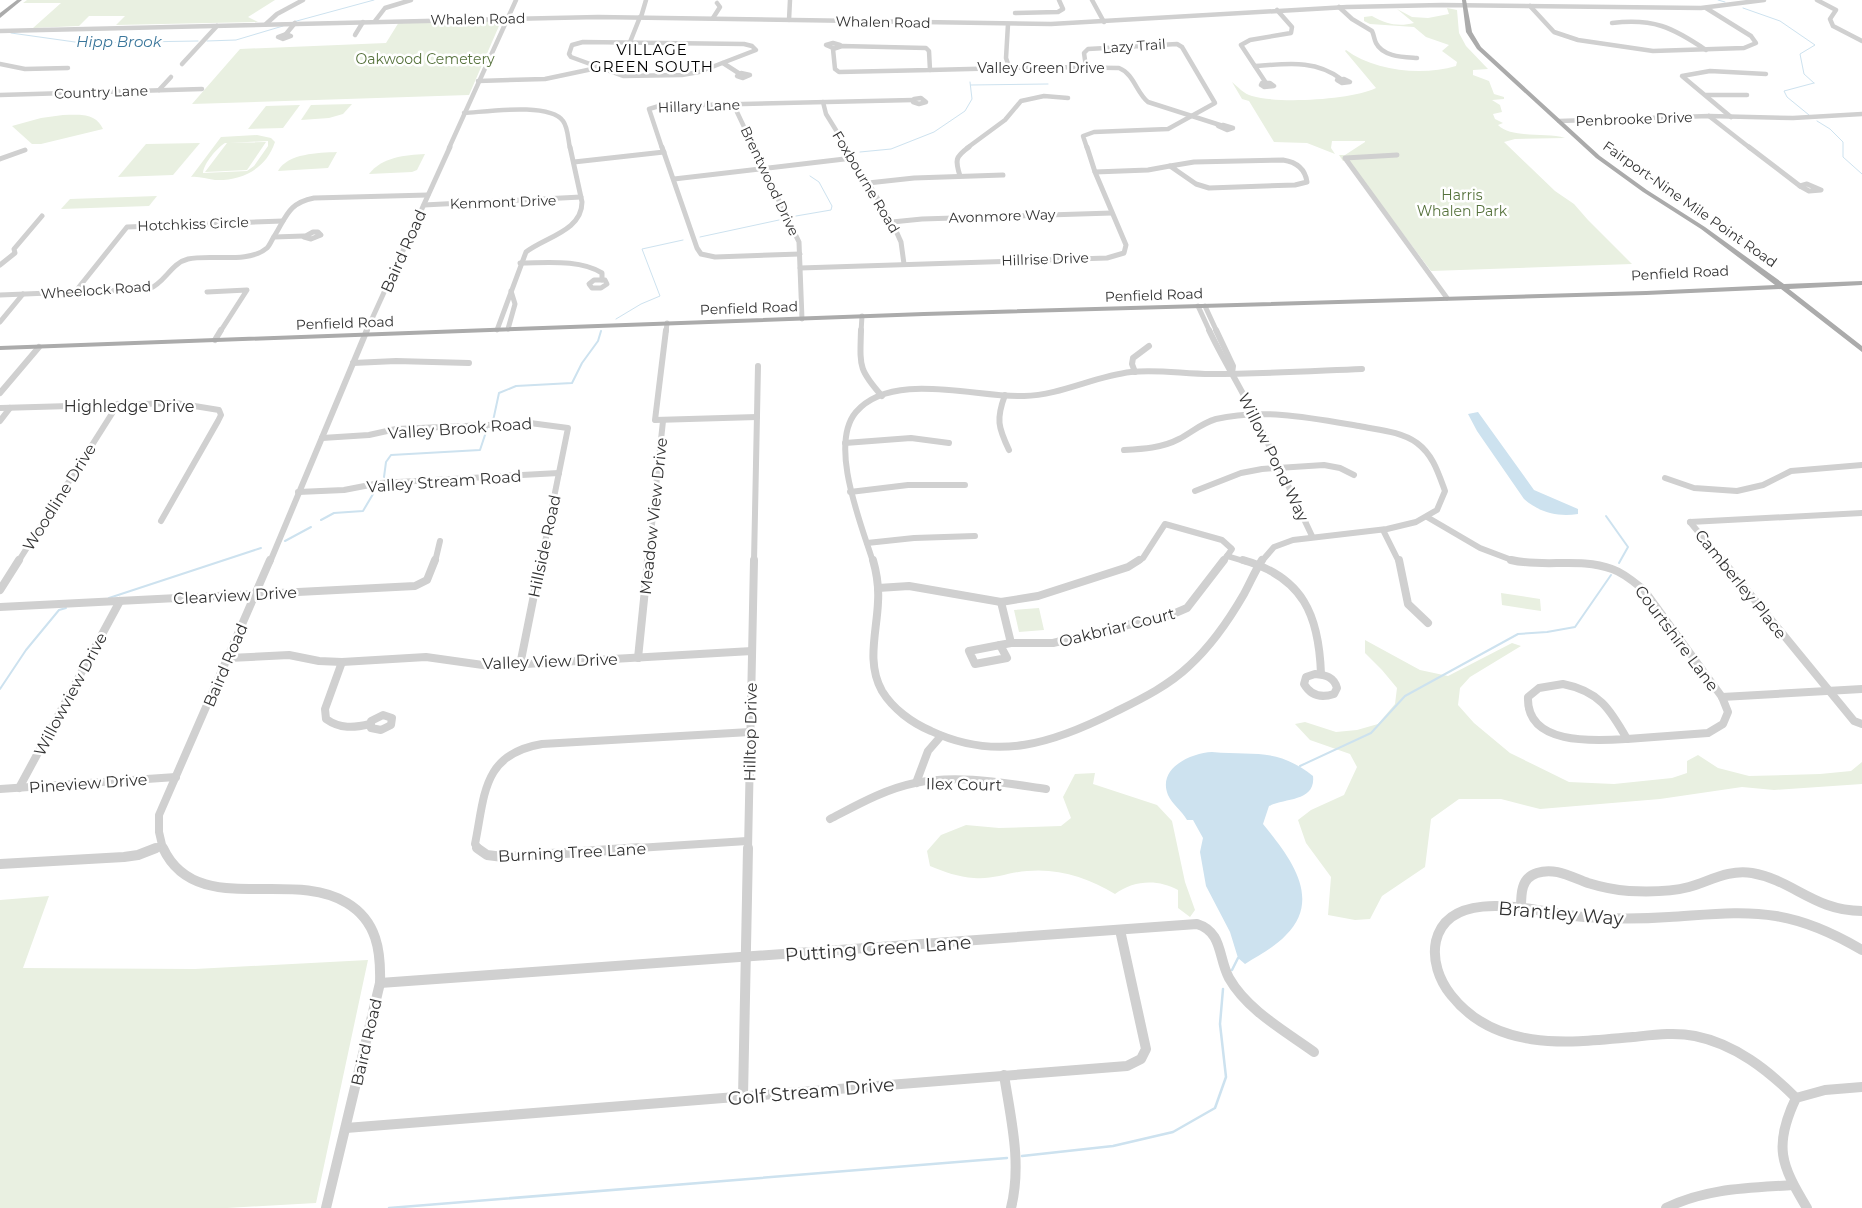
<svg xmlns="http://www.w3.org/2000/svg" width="1862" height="1208" font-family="Montserrat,sans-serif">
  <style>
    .green { fill: #e9f0e1; fill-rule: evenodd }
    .water { fill: #cde2ef }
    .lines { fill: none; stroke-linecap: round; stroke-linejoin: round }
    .stream-far2 { stroke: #cde2ef; stroke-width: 1 }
    .stream-far1 { stroke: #cde2ef; stroke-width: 2 }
    .stream { stroke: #cde2ef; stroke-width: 2.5 }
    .minor-far4 { stroke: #d0d0d0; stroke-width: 4.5 }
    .minor-far3 { stroke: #d0d0d0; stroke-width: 5 }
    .minor-far2 { stroke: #d0d0d0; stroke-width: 6 }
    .minor-far1 { stroke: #d0d0d0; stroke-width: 8 }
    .minor { stroke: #d0d0d0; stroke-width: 10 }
    .major { fill: #ababab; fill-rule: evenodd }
    .labels { text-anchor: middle; stroke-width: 5; stroke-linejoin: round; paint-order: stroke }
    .far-street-label { font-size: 14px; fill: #333; stroke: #fff }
    .far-park-label { font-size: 14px; fill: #56723c; stroke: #fff }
    .far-water-label { font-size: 15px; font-style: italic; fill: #3a769b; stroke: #fff }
    .far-neighbourhood-label { font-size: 15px; letter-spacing: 1px; fill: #000; stroke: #fff }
    .street-label { font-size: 16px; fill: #333; stroke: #fff }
    .near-street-label { font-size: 19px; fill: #333; stroke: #fff }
  </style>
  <rect width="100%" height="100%" fill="#fff"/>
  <g class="green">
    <polygon points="27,0 275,0 248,17 258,22 116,25 125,16 89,16 79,26 33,28 61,3 23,3"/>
    <path d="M1447,8L1457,10L1459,33L1466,46L1488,69L1473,70V75L1489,81L1494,94L1504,97V99L1492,100L1500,105L1502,112L1493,114L1495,119L1503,123L1498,125C1512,139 1546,132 1565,138L1515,139L1504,142L1555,191L1574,204L1588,220L1632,264L1431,271L1348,161H1343L1339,155H1345L1365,142V141H1332L1331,148L1335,154L1307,143L1274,142L1249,101L1242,99L1232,82C1238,87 1244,94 1252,96C1278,104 1351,100 1376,88L1345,51L1346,50C1374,71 1422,76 1456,66L1457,62L1442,51L1449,45L1426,37L1414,27L1370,24L1364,21V17L1372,16C1386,24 1398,27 1414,23L1397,9L1412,17L1428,18L1449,14Z"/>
    <polygon points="502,19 469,95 192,104 240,49 386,43 399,22"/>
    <polygon points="352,104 343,114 329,118 301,120 311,105"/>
    <polygon points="300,105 283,128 248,129 266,106"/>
    <path d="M63,115C79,115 95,112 103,129L41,144H32L12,126L41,118Z"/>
    <path d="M257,135L271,138L275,142C266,169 242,181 215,180C206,179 199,176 191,177L221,137ZM268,141V146L254,166L247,171L203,173C204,163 217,148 225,143H227L205,172L247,170L266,142L229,143Z"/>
    <polygon points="200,143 173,175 118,177 146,144"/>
    <path d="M337,152L328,168L278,171C288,153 318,153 337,152Z"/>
    <path d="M425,154L417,170L412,172L369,174C382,157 405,155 425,154Z"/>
    <polygon points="157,196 149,206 61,209 70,199"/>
    <polygon points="1501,593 1540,599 1541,611 1502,605"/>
    <polygon points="1039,608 1044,630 1019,632 1014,610"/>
    <polygon points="1365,640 1420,670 1448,676 1512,643 1521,646 1470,677 1460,688 1458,705 1474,723 1510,753 1569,782 1614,784 1672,778 1687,773 1687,761 1698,755 1718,768 1749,776 1820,774 1851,771 1862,762 1862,784 1774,790 1742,787 1660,799 1540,809 1501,799 1459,799 1431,819 1425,867 1382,896 1370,919 1355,920 1328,915 1331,877 1306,843 1298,820 1311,810 1344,795 1357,767 1350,754 1310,740 1295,724 1305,722 1336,732 1357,730 1378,724 1395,704 1397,688 1382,670 1365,653"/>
    <path d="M1095,773L1093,784L1157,805L1172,821L1185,882L1195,910L1190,917L1178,908V890C1158,879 1134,880 1115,894C1089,878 1059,868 1027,871C1010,872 992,880 974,878C958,877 945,872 930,866L927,851L941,835L966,825L999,828L1061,826L1071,818L1063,797L1075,774Z"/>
    <polygon points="49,896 23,968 195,969 368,960 316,1203 227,1208 0,1208 0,900"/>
  </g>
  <g class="water">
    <path d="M1478,412L1534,490L1578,509V514C1558,517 1540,513 1524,499L1477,431L1468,414Z"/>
    <path d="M1212,752C1254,756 1276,747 1313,776C1316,802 1285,798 1269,806L1263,824C1289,856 1323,898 1286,935C1275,947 1259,955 1245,964L1238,958L1230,932L1206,886L1200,852L1203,838L1193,820H1187C1182,811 1172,804 1168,795C1157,768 1191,753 1212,752Z"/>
  </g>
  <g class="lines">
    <g class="stream-far2">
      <polyline points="1718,0 1725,2"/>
      <polyline points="1743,8 1780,21 1815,45 1800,54 1804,74 1814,83"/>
      <polyline points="293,22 374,0"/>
      <polyline points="11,33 82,43 198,41"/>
      <polyline points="207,41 236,40 283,26"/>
      <polyline points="971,85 1048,84"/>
      <polyline points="1809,115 1787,97 1784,91 1814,83"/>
      <polyline points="1817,121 1830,129 1843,142 1843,157 1862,174"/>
      <polyline points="860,152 891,149 934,132 965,111 972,99 970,82"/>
      <polyline points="796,216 831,210 832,206 819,182 810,176"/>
      <polyline points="700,237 779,220"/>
      <polyline points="616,319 641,304 660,296 642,249 683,240"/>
    </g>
    <g class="stream-far1">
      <polyline points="493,421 499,393 516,386 572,383 582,363 598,341 601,331"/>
      <polyline points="384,477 386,462 391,455 480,450 487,429"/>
      <polyline points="1606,516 1628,547 1619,563"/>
      <polyline points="321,520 334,513 363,511 376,489"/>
      <polyline points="285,541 311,527"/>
      <polyline points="109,598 261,548"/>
      <polyline points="0,689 26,650 59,610 66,608"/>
      <polyline points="1300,766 1371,733 1405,696 1518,634 1547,632 1575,627 1611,575"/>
    </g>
    <g class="stream">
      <polyline points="1232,970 1238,958"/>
      <polyline points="1022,1156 1113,1146 1173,1132 1215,1108 1226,1077 1220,1024 1223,989"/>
      <polyline points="389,1208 1007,1158"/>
    </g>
    <g class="minor-far4">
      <polyline points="1092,0 1104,22"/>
      <polyline points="1817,0 1836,10 1830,19 1833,26 1862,41"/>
      <polyline points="1530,6 1554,32 1578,40 1653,51 1744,48 1756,43 1751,36 1706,8"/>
      <path d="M1339,7L1352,19L1372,31C1374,35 1374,39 1376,43C1383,57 1404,57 1417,58"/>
      <polyline points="1015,13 1058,12 1063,9 1059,0"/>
      <polyline points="641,17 646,0"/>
      <polyline points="713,18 720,7 717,3"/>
      <polyline points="789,20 790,0"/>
      <polyline points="375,21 385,8 411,0"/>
      <path d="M1612,23C1653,18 1672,27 1706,50"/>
      <polyline points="266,24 277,14 303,0"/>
      <polyline points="1008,24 1006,58 1009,67"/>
      <polyline points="0,31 598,17 1051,24 1347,7 1442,5 1701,8 1764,0"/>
      <polygon points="286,34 291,36 283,39 278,37"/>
      <polyline points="286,34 295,23"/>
      <polyline points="355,35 363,22"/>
      <polygon points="583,42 744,44 752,46 756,50 699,72 682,75 623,76 571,57 569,54 572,45"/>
      <polyline points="630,42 640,17"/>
      <polygon points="842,46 926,48 929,51 930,70 839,72 835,69 833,49"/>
      <polyline points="833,48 826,45 833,43 840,45"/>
      <polyline points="723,63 740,74"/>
      <polyline points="0,64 25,69 68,68"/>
      <polyline points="182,64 217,26"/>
      <path d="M1255,66C1286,64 1315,59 1341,79"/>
      <polyline points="1086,67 1084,53 1088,49 1177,44 1182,47 1215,103 1168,129 1094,132 1083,136 1087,148"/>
      <path d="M930,70L1044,67L1119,68C1134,74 1136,92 1148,102L1220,125"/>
      <polygon points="741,73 750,75 743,78 737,76"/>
      <polygon points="1344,79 1350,82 1342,83 1337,80"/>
      <polyline points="478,81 545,79 597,68"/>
      <polygon points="1262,83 1270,83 1274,86 1264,87 1261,85"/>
      <polyline points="1266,83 1241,45 1250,40 1291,33 1292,27 1277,10"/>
      <polyline points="159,90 171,77"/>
      <polyline points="0,95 202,89"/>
      <polyline points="1706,95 1747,95"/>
      <polygon points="921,98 926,102 919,104 913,102 914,99"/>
      <polyline points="823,102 826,114 847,148"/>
      <polyline points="736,104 737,112 754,148"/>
      <path d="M464,113C485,112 549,102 563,121C568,127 568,140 570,148"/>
      <polyline points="1709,116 1750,148"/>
      <polyline points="1731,117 1682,76 1710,71 1766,74"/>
      <polyline points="1559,121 1709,116 1793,118 1862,114"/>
      <polygon points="1223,125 1233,128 1227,130 1218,126"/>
      <polyline points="449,148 516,0"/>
      <polyline points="662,148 649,109 659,106 913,100"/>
      <polyline points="967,148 1005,120 1021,101 1044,96 1068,98"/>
    </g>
    <g class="minor-far3">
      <polyline points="662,147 697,248 701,254 715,257 800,254"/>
      <polyline points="753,147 799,242 802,319"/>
      <polyline points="846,147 892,222 901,242 904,264"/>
      <polyline points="1749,147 1800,186"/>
      <polyline points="1397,155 1345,158 1447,298"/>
      <polyline points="0,159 25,150"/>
      <path d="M1283,160C1296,162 1305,168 1307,182L1295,185L1209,188L1196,184L1170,166L1194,162Z"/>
      <polyline points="574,162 664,152"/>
      <polyline points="1095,172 1148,170 1170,166"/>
      <path d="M960,176C955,160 955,157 969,147"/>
      <polyline points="674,179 853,158"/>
      <polyline points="868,183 914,178 1003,175"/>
      <polygon points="1807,184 1821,190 1809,191 1800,186"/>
      <polyline points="424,205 581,197"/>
      <polyline points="892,222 922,219 1112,213"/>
      <polygon points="313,232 318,232 321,235 311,239 304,237"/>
      <polyline points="274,237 304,236"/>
      <path d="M520,263C546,263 579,259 602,273V280"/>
      <polyline points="0,265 15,253 14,249 42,216"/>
      <polyline points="800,268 1107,258 1124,253 1126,245 1095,172 1087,147"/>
      <polygon points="594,280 605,280 607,284 601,288 592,288 589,284"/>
      <polyline points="75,292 127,227 283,221"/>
      <polyline points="207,292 247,290 220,332"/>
      <path d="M0,295L149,289C165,283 171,263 188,259C209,254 249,264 267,248C270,245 272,239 275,235C287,215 289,203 314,198L428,195"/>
      <polyline points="1198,306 1210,332"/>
      <polyline points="1205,306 1217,332"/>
      <polyline points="0,322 23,294"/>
      <polyline points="508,329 515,304 511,291"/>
      <path d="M497,330L526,252C545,237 582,231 582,202L570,147"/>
      <polyline points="366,332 450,147"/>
      <polyline points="666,332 667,323"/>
      <polyline points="861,332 862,316"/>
    </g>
    <g class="minor-far2">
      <polyline points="666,330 655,420 757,417"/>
      <path d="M861,330C860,366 858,369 882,396"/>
      <path d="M1209,330C1223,360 1240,386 1254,415C1274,455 1293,496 1312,536"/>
      <polyline points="1216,330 1233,366 1232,373"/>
      <polyline points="215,340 221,330"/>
      <polyline points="353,363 396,361 469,363"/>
      <polyline points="1135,372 1132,364 1133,358 1149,346"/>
      <polyline points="0,393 39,347"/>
      <path d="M1005,395C996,419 998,427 1009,450"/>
      <polyline points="0,408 176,403 219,410 221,415 218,421 161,521"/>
      <polyline points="0,421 10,408"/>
      <polyline points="322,438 369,435 396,429 530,423 568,428 541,562"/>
      <polyline points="845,443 911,438 949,443"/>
      <path d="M1124,450C1143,449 1162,448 1179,439C1192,432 1202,423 1216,419C1263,408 1312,418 1359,426C1378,430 1400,431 1417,443C1433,455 1438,472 1445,491L1437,510L1416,522L1387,529L1293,540L1274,547L1261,562"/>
      <polyline points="1665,478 1694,488 1737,491 1763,485 1791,471 1862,465"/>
      <polyline points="1195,491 1241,473 1262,469 1324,465 1340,468 1354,475"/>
      <polyline points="298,492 344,490 380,483 559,473"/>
      <polyline points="850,492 908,485 965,485"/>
      <polyline points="1427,517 1480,548 1517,562"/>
      <polyline points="1690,522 1723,562"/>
      <polyline points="1690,522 1862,513"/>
      <polyline points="1383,530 1399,562"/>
      <polyline points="867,543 914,538 975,536"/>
      <polyline points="18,562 118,404"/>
      <polyline points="270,562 367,330"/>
      <polyline points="435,562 440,541"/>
      <polyline points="648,562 663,421"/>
      <polyline points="754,562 758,366"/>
      <path d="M873,562C862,526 828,445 856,412C892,370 977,398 1024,396C1061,395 1095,376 1131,372C1157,369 1184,374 1211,374C1261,374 1312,371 1362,369"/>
      <polyline points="1137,562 1143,558 1165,524 1222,540 1232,549 1227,556 1247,562"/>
      <polyline points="1223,562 1227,556"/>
    </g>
    <g class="minor-far1">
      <path d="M873,560C877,574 879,587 878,602C877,631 866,663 882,691C893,709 912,723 931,731C997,762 1054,743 1115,712C1141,699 1168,686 1189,666C1211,646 1229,620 1244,594C1250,583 1255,571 1262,560"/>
      <path d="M1243,560C1303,577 1319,615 1321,674"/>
      <polyline points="1399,560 1408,604 1428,623"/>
      <path d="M1511,560C1544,568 1580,557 1612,569C1624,573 1634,582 1644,590L1722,697L1728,712L1723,724L1708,733L1627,739"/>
      <polyline points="1722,560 1854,721 1862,724"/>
      <polyline points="878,588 909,586 1001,602 1038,596 1128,567 1139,560"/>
      <polyline points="0,590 19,560"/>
      <polyline points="1001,602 1011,643 1053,643 1173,614 1187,608 1224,560"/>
      <polyline points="0,607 415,586 427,580 435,560"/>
      <polygon points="1000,645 1007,658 975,664 969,651"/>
      <polyline points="1000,645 1011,643"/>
      <polyline points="229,658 289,655 319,661 342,662 426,657 490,666 752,651"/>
      <polyline points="638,658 648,560"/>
      <path d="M342,662L325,709L326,719C340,729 354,728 370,724"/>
      <polyline points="520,665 541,560"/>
      <path d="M1315,674C1326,675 1334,677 1337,688L1334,694C1322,698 1311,696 1304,684L1306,677Z"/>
      <path d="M1563,684C1599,691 1610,709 1627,739C1595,741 1526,746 1528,697L1539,688Z"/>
      <polyline points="1722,697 1862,689"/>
      <polygon points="383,715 392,718 391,725 381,730 371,728 371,721"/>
      <polyline points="916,783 928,751 941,736"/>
      <polyline points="19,788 120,601"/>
      <polyline points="0,789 176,777"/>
      <path d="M830,819C857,805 885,789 915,783C958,774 1004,783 1046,789"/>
      <polyline points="153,849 161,846"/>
      <polyline points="163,849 159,832 159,815 270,560"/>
      <path d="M479,849L475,844C485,795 482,754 542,744L750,732"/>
      <polyline points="622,849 747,841"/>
      <polyline points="748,849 754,560"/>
    </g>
    <g class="minor">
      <path d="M163,848C196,919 291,868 347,903C377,921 381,951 380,983L326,1208"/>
      <polyline points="477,848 487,855 503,857 641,848"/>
      <polyline points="0,864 124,857 138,855 156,848"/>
      <path d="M1521,908C1521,894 1521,878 1537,873C1555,867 1571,877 1588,883C1601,887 1615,890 1629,891C1649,892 1670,892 1689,887C1710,881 1729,869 1752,873C1793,880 1814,911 1862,911"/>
      <path d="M380,983L1197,924C1223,932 1218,958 1229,978C1247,1010 1285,1031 1314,1052"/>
      <path d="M1004,1075C1011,1120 1022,1163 1011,1208"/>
      <polyline points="743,1097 748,848"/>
      <path d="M1796,1098C1768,1070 1735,1044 1695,1036C1675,1032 1653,1035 1633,1037C1569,1043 1496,1052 1451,995C1439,980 1432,960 1436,941C1450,883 1544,914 1584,917C1613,919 1641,919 1669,917C1704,915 1741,910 1776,916C1807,921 1835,934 1862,950"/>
      <polyline points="346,1128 1127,1066 1141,1059 1146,1049 1120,930"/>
      <path d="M1666,1208C1706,1188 1749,1188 1793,1185"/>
      <path d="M1807,1208C1781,1165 1773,1146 1796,1098L1825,1090L1862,1087"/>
    </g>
    <g class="major">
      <polygon points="17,0 22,0 0,18 0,13"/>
      <polygon points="1462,0 1466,0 1472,32 1481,47 1600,156 1647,190 1705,227 1784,284 1862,281 1862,285 1789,289 1862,346 1862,352 1781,289 1646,295 924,316 0,350 0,346 924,312 1646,291 1775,285 1701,229 1643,192 1596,158 1477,49 1466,32"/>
    </g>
  </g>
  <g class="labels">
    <g class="far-street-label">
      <text transform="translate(478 19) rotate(-1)" y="5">Whalen Road</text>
      <text transform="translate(883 22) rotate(1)" y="5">Whalen Road</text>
      <text transform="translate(1134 46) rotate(-4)" y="5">Lazy Trail</text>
      <text x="1041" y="73">Valley Green Drive</text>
      <text transform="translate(101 92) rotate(-2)" y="5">Country Lane</text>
      <text transform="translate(699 106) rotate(-2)" y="5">Hillary Lane</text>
      <text transform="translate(1634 119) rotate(-2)" y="5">Penbrooke Drive</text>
      <text transform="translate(770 181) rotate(65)" y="5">Brentwood Drive</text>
      <text transform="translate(866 182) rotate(59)" y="5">Foxbourne Road</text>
      <text transform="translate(503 202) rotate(-2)" y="5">Kenmont Drive</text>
      <text transform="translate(1690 204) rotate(35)" y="5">Fairport-Nine Mile Point Road</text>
      <text transform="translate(1002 216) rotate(-2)" y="5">Avonmore Way</text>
      <text transform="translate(193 224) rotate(-2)" y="5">Hotchkiss Circle</text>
      <text transform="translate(1045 259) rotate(-2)" y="5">Hillrise Drive</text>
      <text transform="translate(1680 273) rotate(-3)" y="5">Penfield Road</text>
      <text transform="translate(96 290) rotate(-4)" y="5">Wheelock Road</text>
      <text transform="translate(1154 295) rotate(-2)" y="5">Penfield Road</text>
      <text transform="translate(749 308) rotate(-2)" y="5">Penfield Road</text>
      <text transform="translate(345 323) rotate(-2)" y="5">Penfield Road</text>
    </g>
    <g class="far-park-label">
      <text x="425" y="64">Oakwood Cemetery</text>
      <text x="1462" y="200">Harris<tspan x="1462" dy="16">Whalen Park</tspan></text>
    </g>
    <g class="far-water-label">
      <text x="119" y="47">Hipp Brook</text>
    </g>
    <g class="far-neighbourhood-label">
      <text x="652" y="55">VILLAGE<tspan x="652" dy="17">GREEN SOUTH</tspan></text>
    </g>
    <g class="street-label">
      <text transform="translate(403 251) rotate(-66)" y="6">Baird Road</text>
      <text x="129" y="412">Highledge Drive</text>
      <text transform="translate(460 428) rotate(-4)" y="6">Valley Brook Road</text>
      <text transform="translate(1274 457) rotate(64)" y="6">Willow Pond Way</text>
      <text transform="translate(444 481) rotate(-4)" y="6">Valley Stream Road</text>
      <text transform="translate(59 497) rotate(-58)" y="6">Woodline Drive</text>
      <text transform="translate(653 516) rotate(-84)" y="6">Meadow View Drive</text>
      <text transform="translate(544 546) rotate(-78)" y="6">Hillside Road</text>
      <text transform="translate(1741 584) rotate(51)" y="6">Camberley Place</text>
      <text transform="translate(235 595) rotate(-3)" y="6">Clearview Drive</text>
      <text transform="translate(1117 627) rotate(-14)" y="6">Oakbriar Court</text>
      <text transform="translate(1677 638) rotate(53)" y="6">Courtshire Lane</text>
      <text transform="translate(550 661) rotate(-2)" y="6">Valley View Drive</text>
      <text transform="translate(225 665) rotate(-67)" y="6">Baird Road</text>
      <text transform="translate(70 694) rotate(-62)" y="6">Willowview Drive</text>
      <text transform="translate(750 732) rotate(-89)" y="6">Hilltop Drive</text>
      <text transform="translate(88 783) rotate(-4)" y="6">Pineview Drive</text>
      <text transform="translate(964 784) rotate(1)" y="6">Ilex Court</text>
      <text transform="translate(572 852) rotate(-3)" y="6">Burning Tree Lane</text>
      <text transform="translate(366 1042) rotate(-77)" y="6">Baird Road</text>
    </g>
    <g class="near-street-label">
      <text transform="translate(1561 913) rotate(5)" y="7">Brantley Way</text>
      <text transform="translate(878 948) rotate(-4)" y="7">Putting Green Lane</text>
      <text transform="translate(811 1091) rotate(-5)" y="7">Golf Stream Drive</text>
    </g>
  </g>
</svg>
